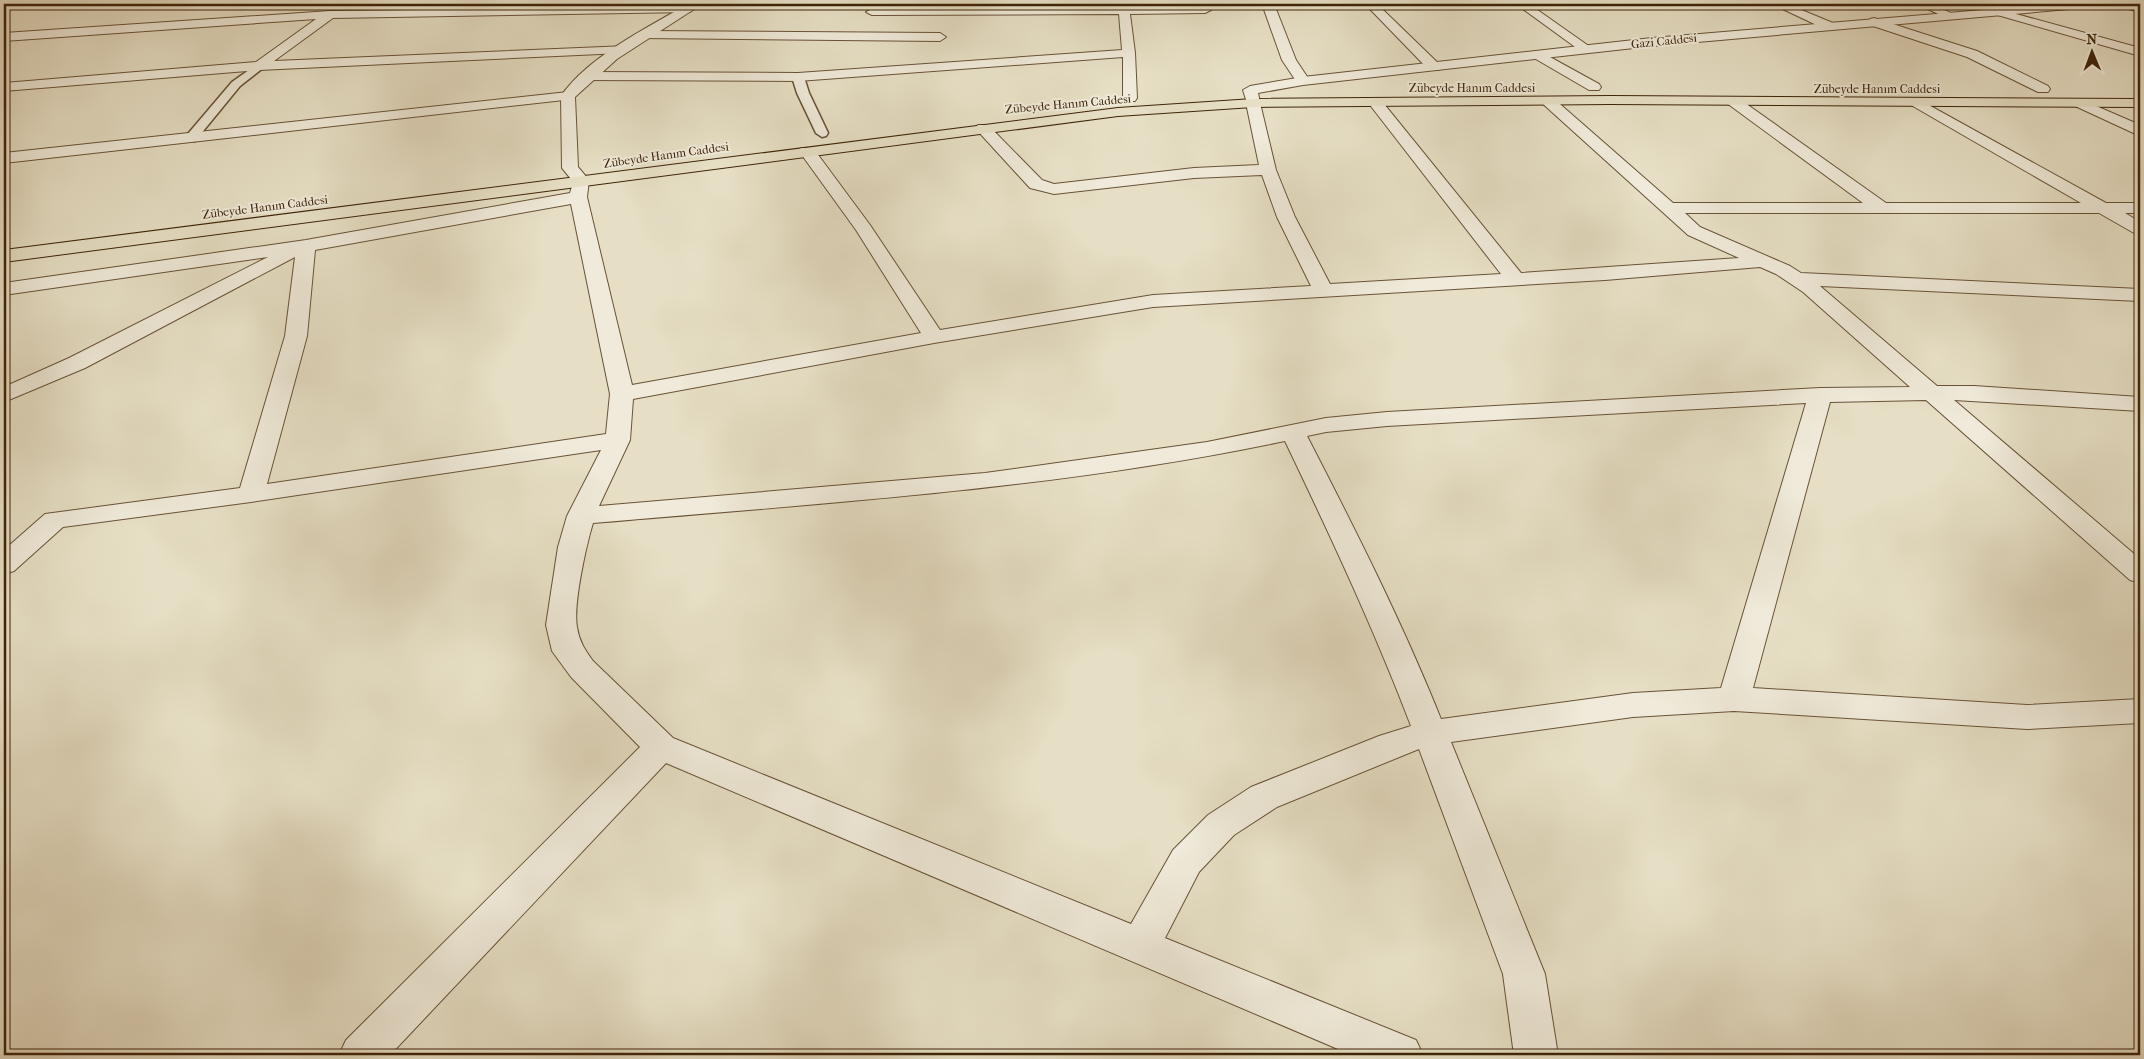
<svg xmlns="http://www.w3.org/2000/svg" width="2144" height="1059" font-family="'IM FELL French Canon',serif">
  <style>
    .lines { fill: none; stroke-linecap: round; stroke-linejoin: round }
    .service-casing { stroke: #685337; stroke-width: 3 }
    .minor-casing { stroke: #685337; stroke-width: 2 }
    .tertiary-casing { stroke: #685337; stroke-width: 2 }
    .primary-casing { stroke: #3e2408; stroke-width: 2 }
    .service { fill: #efead9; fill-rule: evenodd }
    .minor { fill: #efead9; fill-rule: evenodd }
    .tertiary { fill: #efead9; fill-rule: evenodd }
    .primary { fill: #e6dfc5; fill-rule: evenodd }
    .labels { text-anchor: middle; stroke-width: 4; stroke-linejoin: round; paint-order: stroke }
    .far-street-label { font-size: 12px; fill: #3e2408; stroke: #efead9 }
  </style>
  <rect width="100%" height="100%" fill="#e6dfc5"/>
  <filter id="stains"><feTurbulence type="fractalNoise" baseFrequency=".004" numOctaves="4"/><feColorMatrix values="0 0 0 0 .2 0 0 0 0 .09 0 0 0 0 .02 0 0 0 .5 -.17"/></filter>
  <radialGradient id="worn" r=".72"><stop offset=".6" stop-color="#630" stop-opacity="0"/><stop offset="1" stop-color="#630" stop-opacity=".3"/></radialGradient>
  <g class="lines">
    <defs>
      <g id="service">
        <polygon points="259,63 264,66 263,68 240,86 195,141 187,141 185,138 187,135 232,82"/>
        <polygon points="798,74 804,77 809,93 828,133 826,136 822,137 816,133 797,93 792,77"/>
      </g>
      <g id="minor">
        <polygon points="1196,4 1208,4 1211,10 1205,13 1130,14 1135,53 1137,98 1135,101 1125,101 1123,98 1123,57 798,81 585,80 578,76 585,72 798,73 1122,50 1119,14 872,15 866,12 872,9 1198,7"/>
        <polygon points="1262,4 1274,4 1296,60 1310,81 1308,84 1298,84 1282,60"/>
        <polygon points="1365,4 1377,4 1439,64 1441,67 1439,70 1429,70"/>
        <polygon points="1516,4 1529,4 1593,49 1592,52 1582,52"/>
        <polygon points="1772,4 1787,4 1833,23 1835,26 1833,29 1825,29"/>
        <polygon points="1917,4 1932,4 1957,16 1955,18 1947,18"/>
        <polygon points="2115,4 2140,6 2140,12 2117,6"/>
        <polygon points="686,7 690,8 692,10 690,12 333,18 274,61 627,46 628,49 622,53 259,70 4,91 4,83 256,62 316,19 4,41 4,33 330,11"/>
        <polygon points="1998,9 2140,48 2140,56 1994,14 1992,12 1994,10"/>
        <polygon points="1874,18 1977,51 2048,86 2050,89 2048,92 2038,92 1967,57 1870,25 1868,22 1870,19"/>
        <polygon points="646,31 940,33 946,37 940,41 642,38 640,35"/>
        <polygon points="1539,51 1599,84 1601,87 1599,90 1589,90 1534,58 1533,55 1534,52"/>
        <polygon points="568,92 573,93 575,96 573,99 4,163 4,153"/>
        <path d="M1548,97L1553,98L1673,203H1863L1728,104L1726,101L1728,98H1738L1886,203H2081L1911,105L1909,102L1911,99L1916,98L2106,203H2140V213H2125L2140,222V234L2134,233L2099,213H1685L1700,227L1790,266L1801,273L2140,289V301L1820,286L1937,386H1974L2140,397V411L1954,400L2140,559V583L2130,580L1926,400L1830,402L1753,688L2027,705L2140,699V723L2027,729L1734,711L1633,717L1451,742L1545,974L1558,1055H1514L1503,974L1419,749L1277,807L1234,835L1199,872L1165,938L1416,1040L1423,1055H1352L666,763L390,1055H339L346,1040L640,747L571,677L552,651L546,625L558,547L567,516L601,450L251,502L63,527L14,571L4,574V550L45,514L240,488L285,336L295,257L85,368L4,402V387L69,358L268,257L4,295V283L306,240L570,193L575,176H587L589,180L587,197L632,385L921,333L856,230L799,151L801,148H813L870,225L940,330L1153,295L1311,286L1277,217L1262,175L1194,178L1054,194L1030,188L975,128L978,125H988L1042,180L1054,184L1194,168L1259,165L1246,103L1248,100H1258L1260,103L1276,170L1295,217L1330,284L1501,274L1370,105L1368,102L1370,99H1380L1521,273L1739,258L1688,235L1543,104L1541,101L1543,98ZM571,204L610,394L606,434L267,484L307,336L315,250ZM1760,267L1776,274L1803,292L1910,387L1820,388L1387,412L1326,418L1207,442L985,473L599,506L630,440L633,399L934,343L1153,307L1605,280ZM1806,403L1721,688L1633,693L1441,719C1402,622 1355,529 1307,436L1326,432L1387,426ZM1285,441C1330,535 1374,629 1411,726L1379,736L1251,787L1208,815L1173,850L1131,924L673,738L593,661C585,650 579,641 577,627C573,605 586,546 593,523C824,503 1057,489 1285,441Z"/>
        <polygon points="2080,99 2140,125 2140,136 2075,106 2073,103 2075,100"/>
      </g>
      <g id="tertiary">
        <path d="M688,4H702L617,59L575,97L578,167L589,180L587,184H575L562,168L561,96C589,56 647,28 688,4Z"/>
        <polygon points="2055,4 2098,4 2092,7 1652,46 1303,85 1258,93 1260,103 1258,106 1248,106 1243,90 1250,86 1303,77 1652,38"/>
      </g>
      <polygon id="primary" points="1610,96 2140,99 2140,107 1610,104 1253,107 1118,116 4,262 4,250 1118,108 1253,99"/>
    </defs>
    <use href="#service" class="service-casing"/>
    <use href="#minor" class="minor-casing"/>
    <use href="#tertiary" class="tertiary-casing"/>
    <use href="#primary" class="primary-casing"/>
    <use href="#service" class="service"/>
    <use href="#minor" class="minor"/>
    <use href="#tertiary" class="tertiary"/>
    <use href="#primary" class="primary"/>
  </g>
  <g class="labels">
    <g class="far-street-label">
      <text transform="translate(1664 41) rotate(-6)" y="4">Gazi Caddesi</text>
      <text x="1472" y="92">Zübeyde Hanım Caddesi</text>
      <text x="1877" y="93">Zübeyde Hanım Caddesi</text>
      <text transform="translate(1068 104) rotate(-5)" y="4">Zübeyde Hanım Caddesi</text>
      <text transform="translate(666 155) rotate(-8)" y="4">Zübeyde Hanım Caddesi</text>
      <text transform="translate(265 207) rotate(-7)" y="4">Zübeyde Hanım Caddesi</text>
    </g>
  </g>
  <rect width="2144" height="1059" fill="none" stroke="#e6dfc5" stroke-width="20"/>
  <rect x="5" y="5" width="2134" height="1049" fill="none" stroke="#3e2408" stroke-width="2.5"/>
  <rect x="10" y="10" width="2124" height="1039" fill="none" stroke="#3e2408"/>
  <g transform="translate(2092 52) rotate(359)" stroke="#efead9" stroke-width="4" paint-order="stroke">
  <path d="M0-4L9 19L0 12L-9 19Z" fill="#3e2408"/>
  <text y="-8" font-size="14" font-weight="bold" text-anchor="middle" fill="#3e2408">N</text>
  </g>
  <rect width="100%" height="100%" filter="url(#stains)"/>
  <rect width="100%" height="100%" fill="url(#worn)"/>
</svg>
